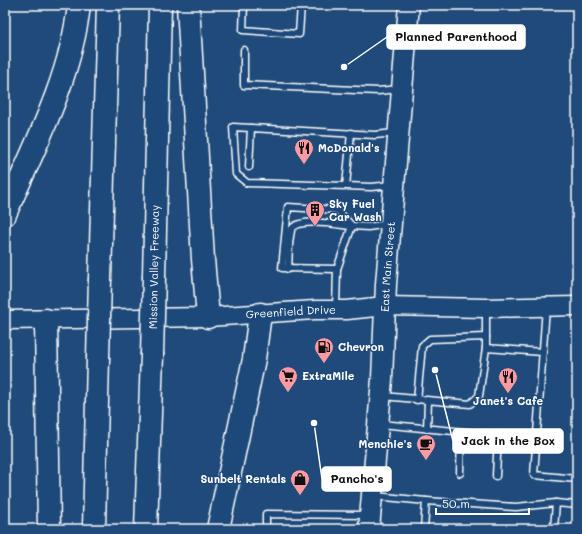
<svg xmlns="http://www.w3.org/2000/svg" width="582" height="534" font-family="Mali,sans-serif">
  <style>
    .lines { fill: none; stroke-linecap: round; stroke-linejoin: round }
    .service-casing { stroke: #fff; stroke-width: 9 }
    .secondary-casing { stroke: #fff; stroke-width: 21 }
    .primary-casing { stroke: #fff; stroke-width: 23 }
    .motorway-casing { stroke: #fff; stroke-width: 25 }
    .service { stroke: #1f4a7a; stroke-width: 6 }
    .secondary { stroke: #1f4a7a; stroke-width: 18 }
    .primary { stroke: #1f4a7a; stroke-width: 20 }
    .motorway { stroke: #1f4a7a; stroke-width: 22 }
    .motorway-bridge-casing { stroke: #fff; stroke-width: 25; stroke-linecap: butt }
    .motorway-bridge { stroke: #1f4a7a; stroke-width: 22 }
    .labels { text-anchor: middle; stroke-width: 3; stroke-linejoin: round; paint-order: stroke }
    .poi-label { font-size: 11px; font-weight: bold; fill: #fff; stroke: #1f4a7a; text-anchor: start }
    .street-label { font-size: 11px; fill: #fff; stroke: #1f4a7a }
    .leader { fill: none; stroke: #fff; stroke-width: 1.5 }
    .callout-dot { fill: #fff; stroke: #1f4a7a; stroke-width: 1.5 }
    .callout { fill: #fff; stroke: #fff; stroke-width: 1.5 }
    .callout-label { font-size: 12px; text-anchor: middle; font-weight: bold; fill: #111 }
  </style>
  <rect width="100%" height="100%" fill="#1f4a7a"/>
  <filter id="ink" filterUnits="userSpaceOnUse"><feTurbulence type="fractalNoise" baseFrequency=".025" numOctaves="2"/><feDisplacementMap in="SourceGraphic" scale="8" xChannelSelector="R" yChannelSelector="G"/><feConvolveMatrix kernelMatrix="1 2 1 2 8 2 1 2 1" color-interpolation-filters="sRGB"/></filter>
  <g filter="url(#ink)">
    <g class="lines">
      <defs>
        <g id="service">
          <polyline points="244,5 243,30 299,34 301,5"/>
          <polyline points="244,50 244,85 378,91 399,89"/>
          <polyline points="251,128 233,127 236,174 247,183 346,186"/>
          <polyline points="351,133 346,186 371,187 392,185"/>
          <polyline points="249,167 251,128 375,135 395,133"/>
          <path d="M288,269C289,257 288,243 291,231C295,216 339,225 352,226L337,269"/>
          <polyline points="546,307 534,475 577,479"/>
          <polyline points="336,308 337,269 282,268 288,207 337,210 352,226 368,227 388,224"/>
          <polyline points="486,309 486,348 543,352"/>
          <polyline points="383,396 470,404 479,396 486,348"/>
          <polyline points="417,400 422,346 430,339 486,337"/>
          <polyline points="381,424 537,439"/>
          <polyline points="427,429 428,401"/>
          <polyline points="460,473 461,432"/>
          <polyline points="496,476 498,436"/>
          <polyline points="375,496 426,501 424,529"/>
          <polyline points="426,501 516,507 556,503"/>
          <polyline points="266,529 266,514 367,515"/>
          <polyline points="554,529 556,503 577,505"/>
        </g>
        <g id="secondary">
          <path id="s1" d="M5,320L208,317L315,310H347L385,306L486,308L577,306"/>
        </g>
        <g id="primary">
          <path id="s2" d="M369,529L382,379L386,284L409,5"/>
        </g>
        <g id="motorway">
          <polyline points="188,5 203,259 208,317"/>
          <path d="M5,214C34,148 71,78 79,5"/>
          <polyline points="154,276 160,5"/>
          <polyline points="100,279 108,5"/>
          <polyline points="46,320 49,529"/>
          <polyline points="94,529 98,358"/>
          <polyline points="146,529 152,355"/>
          <polyline points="218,529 254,359 260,314"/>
        </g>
      </defs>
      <use href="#service" class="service-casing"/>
      <use href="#secondary" class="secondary-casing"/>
      <use href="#primary" class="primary-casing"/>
      <use href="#motorway" class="motorway-casing"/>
      <use href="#service" class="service"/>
      <use href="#secondary" class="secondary"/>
      <use href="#primary" class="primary"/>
      <use href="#motorway" class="motorway"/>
      <defs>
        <g id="motorway-bridge">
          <polyline points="152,355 154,276"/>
          <polyline points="98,358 100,279"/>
        </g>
      </defs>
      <use href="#motorway-bridge" class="motorway-bridge-casing"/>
      <use href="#motorway-bridge" class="motorway-bridge"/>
    </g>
  </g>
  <defs>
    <symbol id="restaurant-pin" viewBox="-11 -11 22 30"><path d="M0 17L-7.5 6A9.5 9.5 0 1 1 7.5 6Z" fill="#ff9aa2" stroke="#1f4a7a"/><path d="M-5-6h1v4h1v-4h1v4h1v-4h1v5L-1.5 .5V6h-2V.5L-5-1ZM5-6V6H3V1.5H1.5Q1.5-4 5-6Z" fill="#111"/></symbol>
    <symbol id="building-pin" viewBox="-11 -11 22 30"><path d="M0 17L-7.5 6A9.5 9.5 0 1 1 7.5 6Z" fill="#ff9aa2" stroke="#1f4a7a"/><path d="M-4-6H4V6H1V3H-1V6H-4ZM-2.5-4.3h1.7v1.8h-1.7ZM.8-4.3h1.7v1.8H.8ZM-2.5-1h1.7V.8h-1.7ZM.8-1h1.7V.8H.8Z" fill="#111"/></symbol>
    <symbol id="fuel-pin" viewBox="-11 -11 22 30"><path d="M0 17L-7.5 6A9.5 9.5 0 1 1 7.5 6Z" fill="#ff9aa2" stroke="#1f4a7a"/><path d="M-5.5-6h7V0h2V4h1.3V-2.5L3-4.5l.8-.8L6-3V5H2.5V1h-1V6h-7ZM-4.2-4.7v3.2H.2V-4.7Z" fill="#111"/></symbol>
    <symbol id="supermarket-pin" viewBox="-11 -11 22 30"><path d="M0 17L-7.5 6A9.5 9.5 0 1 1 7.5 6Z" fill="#ff9aa2" stroke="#1f4a7a"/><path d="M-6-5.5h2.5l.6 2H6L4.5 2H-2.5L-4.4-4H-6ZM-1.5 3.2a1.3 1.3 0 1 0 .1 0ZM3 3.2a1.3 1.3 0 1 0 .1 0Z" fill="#111"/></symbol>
    <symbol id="cafe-pin" viewBox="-11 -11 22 30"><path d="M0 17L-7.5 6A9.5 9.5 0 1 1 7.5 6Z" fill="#ff9aa2" stroke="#1f4a7a"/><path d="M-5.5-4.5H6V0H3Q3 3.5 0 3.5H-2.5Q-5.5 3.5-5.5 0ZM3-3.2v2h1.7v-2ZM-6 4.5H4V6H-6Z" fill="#111"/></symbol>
    <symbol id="shop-pin" viewBox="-11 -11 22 30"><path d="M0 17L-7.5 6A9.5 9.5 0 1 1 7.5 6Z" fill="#ff9aa2" stroke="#1f4a7a"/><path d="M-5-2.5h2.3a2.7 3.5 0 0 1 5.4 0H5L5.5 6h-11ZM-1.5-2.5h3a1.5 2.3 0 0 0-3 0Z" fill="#111"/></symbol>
  </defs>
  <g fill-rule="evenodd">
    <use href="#restaurant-pin" x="293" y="137" width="22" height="30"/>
    <use href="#building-pin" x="304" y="199" width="22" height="30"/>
    <use href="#fuel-pin" x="313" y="336" width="22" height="30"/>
    <use href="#supermarket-pin" x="277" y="365" width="22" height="30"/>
    <use href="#restaurant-pin" x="497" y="366" width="22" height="30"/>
    <use href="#cafe-pin" x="415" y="433" width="22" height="30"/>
    <use href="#shop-pin" x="289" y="468" width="22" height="30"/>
  </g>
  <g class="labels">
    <g class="poi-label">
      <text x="318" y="152">McDonald's</text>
      <text x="329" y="208">Sky Fuel<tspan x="329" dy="13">Car Wash</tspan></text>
      <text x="338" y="351">Chevron</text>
      <text x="302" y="380">ExtraMile</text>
      <text x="508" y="405" text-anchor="middle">Janet's Cafe</text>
      <text x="412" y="448" text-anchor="end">Menchie's</text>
      <text x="286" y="483" text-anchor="end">Sunbelt Rentals</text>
    </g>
    <g class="street-label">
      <text transform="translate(154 267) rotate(-89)" y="4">Mission Valley Freeway</text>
      <text dy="4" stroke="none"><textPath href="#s2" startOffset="263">East Main Street</textPath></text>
      <text dy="4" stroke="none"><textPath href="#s1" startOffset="286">Greenfield Drive</textPath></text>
    </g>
  </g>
  <path class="leader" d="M344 67L387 37M435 370L453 441M314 423L322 479"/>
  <g class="callout-dot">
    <circle cx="344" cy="67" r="4"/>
    <circle cx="435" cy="370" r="4"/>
    <circle cx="314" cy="423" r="4"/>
  </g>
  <g class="callout">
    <rect x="387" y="25" width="138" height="24" rx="4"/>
    <rect x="453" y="429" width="110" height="24" rx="4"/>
    <rect x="322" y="467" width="69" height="24" rx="4"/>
  </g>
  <g class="callout-label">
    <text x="456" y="41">Planned Parenthood</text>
    <text x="508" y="445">Jack in the Box</text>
    <text x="357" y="483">Pancho's</text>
  </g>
  <rect width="582" height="534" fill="none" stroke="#1f4a7a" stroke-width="20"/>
  <rect x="10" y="10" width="562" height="514" fill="none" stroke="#fff" stroke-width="1.5" filter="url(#ink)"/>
  <path d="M436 508v6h93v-6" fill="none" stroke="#ffffff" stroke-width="2"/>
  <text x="442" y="508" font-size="12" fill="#ffffff" stroke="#1f4a7a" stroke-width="3" paint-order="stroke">50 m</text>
</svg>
